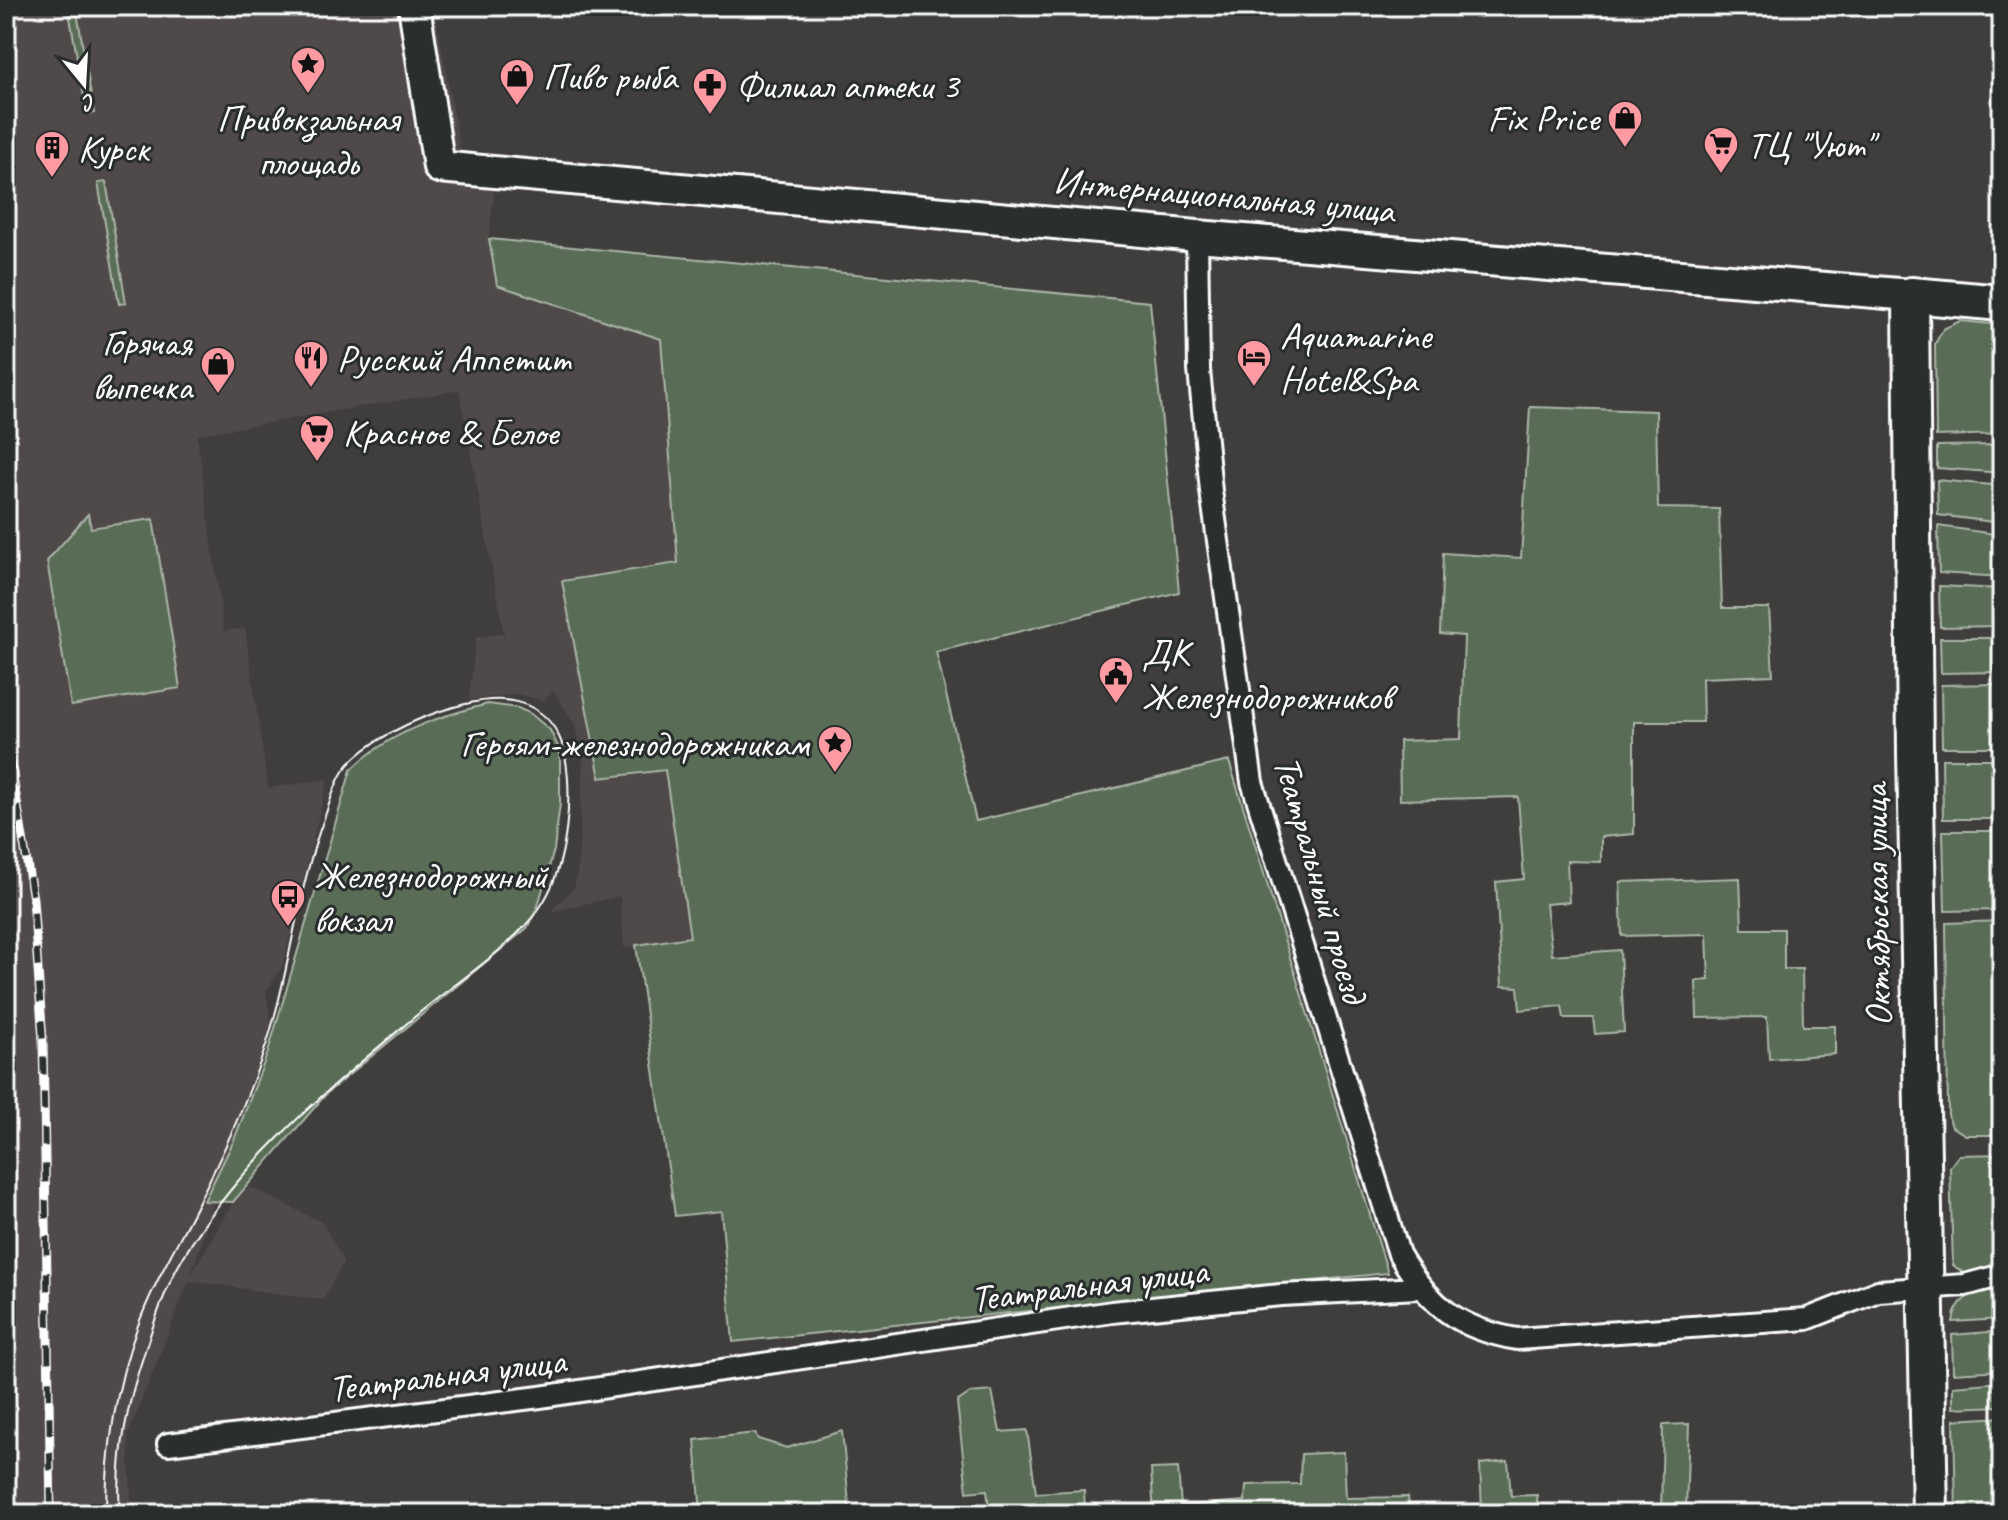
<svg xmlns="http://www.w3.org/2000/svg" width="2008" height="1520" font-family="Caveat,sans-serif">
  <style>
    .built { fill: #504848 }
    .green { fill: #586c56; stroke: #acb6aa; stroke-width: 2 }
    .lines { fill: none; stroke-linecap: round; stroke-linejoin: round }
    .street-casing { stroke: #fff; stroke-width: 26 }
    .secondary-casing { stroke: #fff; stroke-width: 36 }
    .primary-casing { stroke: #fff; stroke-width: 40 }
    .street { stroke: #2a2d2e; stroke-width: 20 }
    .secondary { stroke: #2a2d2e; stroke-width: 30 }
    .primary { stroke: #2a2d2e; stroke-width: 34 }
    .tram { stroke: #fff; stroke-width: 2 }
    .rail-casing { stroke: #fff; stroke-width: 9 }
    .rail { stroke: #2a2d2e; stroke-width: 6; stroke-dasharray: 18; stroke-linecap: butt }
    .labels { text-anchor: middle; stroke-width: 6; stroke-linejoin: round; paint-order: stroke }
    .poi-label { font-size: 38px; fill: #fff; stroke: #2a2d2e; text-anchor: start }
    .street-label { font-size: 38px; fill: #fff; stroke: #2a2d2e }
  </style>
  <rect width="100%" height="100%" fill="#403d3d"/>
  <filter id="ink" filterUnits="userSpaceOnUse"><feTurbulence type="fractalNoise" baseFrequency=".0125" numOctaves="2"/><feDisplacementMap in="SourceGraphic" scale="16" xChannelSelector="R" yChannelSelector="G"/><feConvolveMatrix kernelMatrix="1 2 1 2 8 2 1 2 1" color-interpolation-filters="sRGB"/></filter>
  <g filter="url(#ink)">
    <polygon class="built" points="6,6 434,6 464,169 496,172 489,239 497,285 661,339 678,563 562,582 665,769 690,937 624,948 620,896 550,912 574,888 578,868 583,757 574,724 553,690 545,701 517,694 469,700 476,637 504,633 459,390 197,435 224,631 245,628 268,788 328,779 282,968 266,991 271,1023 191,1275 233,1202 250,1187 322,1222 344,1261 323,1300 189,1281 128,1435 132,1514 6,1514"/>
    <g class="green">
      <polygon points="68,6 76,6 94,113 87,114"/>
      <polygon points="106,182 126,303 119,304 98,183"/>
      <polygon points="489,239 1150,302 1179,592 936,652 976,821 1229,761 1388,1273 733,1342 721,1211 675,1216 636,945 690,937 665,770 600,778 562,581 678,563 661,339 497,285"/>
      <polygon points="1960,321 2002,325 2002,434 1936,436 1935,344 1943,329"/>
      <polygon points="1530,407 1656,411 1658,508 1719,509 1722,608 1769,608 1773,675 1702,678 1703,722 1634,722 1634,834 1601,837 1601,862 1567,861 1569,902 1546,904 1552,955 1620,950 1624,1032 1595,1034 1593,1018 1564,1018 1562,1006 1520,1010 1518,987 1502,986 1496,882 1524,879 1518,797 1400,800 1399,741 1461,739 1464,636 1440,634 1443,553 1521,558"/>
      <polygon points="2002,445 2002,473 1937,468 1937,446"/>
      <polygon points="1937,480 2002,486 2002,523 1938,515"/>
      <polygon points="88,514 91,528 153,519 180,688 71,706 47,561"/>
      <polygon points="1938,526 2002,535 2002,577 1939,573"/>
      <polygon points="1939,586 2002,589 2002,626 1940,627"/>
      <polygon points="1940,638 2002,638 2002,672 1941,673"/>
      <polygon points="2002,684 2002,747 1942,747 1941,685"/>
      <path d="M488,704L518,708L531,714L550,730L560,751V804L554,850L537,909L527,928L327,1093L233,1202L204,1201L234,1140L268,1052L351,770C388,733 438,716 488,704Z"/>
      <polygon points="1942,759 2002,759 2002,819 1943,819"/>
      <polygon points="1943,831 2002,831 2002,910 1945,911"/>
      <polygon points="1740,878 1742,929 1784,929 1784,969 1802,969 1803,1026 1835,1026 1835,1054 1769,1059 1767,1017 1697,1018 1696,981 1709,980 1707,934 1622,936 1620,882"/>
      <polygon points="2002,921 2002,1135 1966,1135 1952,1127 1948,1115 1946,923"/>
      <polygon points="2002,1154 2002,1268 1966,1275 1953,1265 1950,1167 1959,1155"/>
      <path d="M2002,1284V1319L1953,1322C1956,1294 1979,1292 2002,1284Z"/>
      <polygon points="2002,1331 2002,1370 1953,1373 1952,1335"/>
      <polygon points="2002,1382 2002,1406 1953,1408 1953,1386"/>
      <polygon points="992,1391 1000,1432 1027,1430 1036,1493 1084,1490 1085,1514 1010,1514 1009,1505 989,1508 987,1490 967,1492 957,1402 970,1393"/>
      <polygon points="2002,1417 2002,1514 1956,1514 1954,1420"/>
      <polygon points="1689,1424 1686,1510 1748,1514 1661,1514 1663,1425"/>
      <polygon points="842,1431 850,1514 770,1514 770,1510 701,1514 695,1440 755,1433 758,1439 787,1448"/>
      <polygon points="1344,1452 1346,1498 1408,1497 1410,1514 1154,1514 1151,1469 1178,1468 1181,1506 1245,1501 1246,1485 1300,1484 1301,1454"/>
      <polygon points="1508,1461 1511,1496 1537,1495 1538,1514 1447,1514 1482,1511 1480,1464"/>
    </g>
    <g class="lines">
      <defs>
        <g id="street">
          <path d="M1197,236L1199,370L1211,491L1252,782L1399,1254C1429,1305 1458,1329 1517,1339L1807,1319L1878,1291L1965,1285L2002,1275"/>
          <polyline points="168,1444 540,1397 1112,1312 1281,1295 1419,1288"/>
        </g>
        <polyline id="secondary" points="414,6 439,167 1197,236 1911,295"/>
        <polyline id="primary" points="1930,1514 1915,753 1911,295 2002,303"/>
      </defs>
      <use href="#street" class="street-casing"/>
      <use href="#secondary" class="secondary-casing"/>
      <use href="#primary" class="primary-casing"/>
      <use href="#street" class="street"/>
      <use href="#secondary" class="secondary"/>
      <use href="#primary" class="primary"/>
      <path class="tram" d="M106,1514C106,1450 115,1389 137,1328C153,1284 177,1245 198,1203C222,1156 244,1107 262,1057C290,979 295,894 325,816C330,802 335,783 344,770C369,734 461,696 504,700C537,703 558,722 565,755C573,798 567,863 544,901C519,943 456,982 418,1014C334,1085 241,1159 184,1256C165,1287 154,1323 143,1357C126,1408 116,1460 120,1514"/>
      <defs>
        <polyline id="rail" points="6,735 33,899 43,1041 51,1514"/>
      </defs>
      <use href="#rail" class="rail-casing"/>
      <use href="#rail" class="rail"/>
    </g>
  </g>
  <defs>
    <symbol id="sight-pin" viewBox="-11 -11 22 30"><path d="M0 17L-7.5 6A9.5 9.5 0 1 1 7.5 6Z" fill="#ff9aa2" stroke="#2a2d2e"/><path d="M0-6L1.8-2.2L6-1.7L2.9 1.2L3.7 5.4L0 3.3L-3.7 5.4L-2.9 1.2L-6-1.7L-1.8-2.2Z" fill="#111"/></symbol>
    <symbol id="shop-pin" viewBox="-11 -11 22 30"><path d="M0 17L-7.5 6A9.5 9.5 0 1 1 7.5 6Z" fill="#ff9aa2" stroke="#2a2d2e"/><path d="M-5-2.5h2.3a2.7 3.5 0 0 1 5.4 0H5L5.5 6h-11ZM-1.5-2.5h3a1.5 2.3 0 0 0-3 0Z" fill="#111"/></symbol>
    <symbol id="pharmacy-pin" viewBox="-11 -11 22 30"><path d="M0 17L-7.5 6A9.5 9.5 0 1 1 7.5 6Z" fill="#ff9aa2" stroke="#2a2d2e"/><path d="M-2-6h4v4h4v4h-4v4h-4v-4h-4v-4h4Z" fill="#111"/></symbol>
    <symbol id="supermarket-pin" viewBox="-11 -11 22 30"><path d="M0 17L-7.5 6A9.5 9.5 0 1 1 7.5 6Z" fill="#ff9aa2" stroke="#2a2d2e"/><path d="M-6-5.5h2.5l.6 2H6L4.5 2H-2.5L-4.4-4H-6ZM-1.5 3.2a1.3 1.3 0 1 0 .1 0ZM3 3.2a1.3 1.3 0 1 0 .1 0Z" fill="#111"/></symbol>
    <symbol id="building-pin" viewBox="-11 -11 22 30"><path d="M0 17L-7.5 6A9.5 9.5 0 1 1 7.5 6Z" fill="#ff9aa2" stroke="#2a2d2e"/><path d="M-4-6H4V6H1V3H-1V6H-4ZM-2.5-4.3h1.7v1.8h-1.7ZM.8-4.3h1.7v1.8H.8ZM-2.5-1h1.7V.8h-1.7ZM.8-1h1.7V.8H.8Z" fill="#111"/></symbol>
    <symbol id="hotel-pin" viewBox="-11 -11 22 30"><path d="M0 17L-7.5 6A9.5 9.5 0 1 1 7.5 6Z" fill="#ff9aa2" stroke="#2a2d2e"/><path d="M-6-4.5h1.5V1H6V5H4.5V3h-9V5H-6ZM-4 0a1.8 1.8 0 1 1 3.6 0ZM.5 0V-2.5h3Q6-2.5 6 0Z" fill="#111"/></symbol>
    <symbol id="restaurant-pin" viewBox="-11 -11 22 30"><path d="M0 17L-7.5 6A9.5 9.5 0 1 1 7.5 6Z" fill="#ff9aa2" stroke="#2a2d2e"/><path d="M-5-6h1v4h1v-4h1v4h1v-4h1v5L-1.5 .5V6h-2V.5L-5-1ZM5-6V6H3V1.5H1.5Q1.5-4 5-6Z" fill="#111"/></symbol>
    <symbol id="civic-pin" viewBox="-11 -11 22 30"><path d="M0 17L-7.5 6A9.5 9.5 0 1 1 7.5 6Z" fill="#ff9aa2" stroke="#2a2d2e"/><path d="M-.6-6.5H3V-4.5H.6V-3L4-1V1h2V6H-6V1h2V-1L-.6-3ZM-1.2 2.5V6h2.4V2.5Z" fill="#111"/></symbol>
    <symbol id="bus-pin" viewBox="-11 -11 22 30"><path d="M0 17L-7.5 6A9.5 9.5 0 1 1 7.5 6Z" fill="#ff9aa2" stroke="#2a2d2e"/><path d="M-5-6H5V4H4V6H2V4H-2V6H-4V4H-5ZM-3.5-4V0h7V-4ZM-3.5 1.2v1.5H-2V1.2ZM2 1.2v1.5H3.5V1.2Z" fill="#111"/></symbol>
  </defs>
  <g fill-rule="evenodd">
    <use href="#sight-pin" x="288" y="44" width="40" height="54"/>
    <use href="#shop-pin" x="497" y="56" width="40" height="54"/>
    <use href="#pharmacy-pin" x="690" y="65" width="40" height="54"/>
    <use href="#shop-pin" x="1605" y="98" width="40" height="54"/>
    <use href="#supermarket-pin" x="1701" y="124" width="40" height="54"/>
    <use href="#building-pin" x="32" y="128" width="40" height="54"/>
    <use href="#hotel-pin" x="1234" y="337" width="40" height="54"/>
    <use href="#restaurant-pin" x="291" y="338" width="40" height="54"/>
    <use href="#shop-pin" x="198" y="344" width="40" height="54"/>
    <use href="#supermarket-pin" x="297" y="412" width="40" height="54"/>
    <use href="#civic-pin" x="1096" y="654" width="40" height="54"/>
    <use href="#sight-pin" x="815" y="723" width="40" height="54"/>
    <use href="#bus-pin" x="268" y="877" width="40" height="54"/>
  </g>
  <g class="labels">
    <g class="poi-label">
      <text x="543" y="89">Пиво рыба</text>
      <text x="736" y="98">Филиал аптеки 3</text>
      <text x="308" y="131" text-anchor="middle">Привокзальная<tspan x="308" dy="44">площадь</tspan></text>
      <text x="1599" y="131" text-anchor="end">Fix Price</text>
      <text x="1747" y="157">ТЦ "Уют"</text>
      <text x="78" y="161">Курск</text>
      <text x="1280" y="348">Aquamarine<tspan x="1280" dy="44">Hotel&amp;Spa</tspan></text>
      <text x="192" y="355" text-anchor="end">Горячая<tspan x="192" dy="44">выпечка</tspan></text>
      <text x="337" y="371">Русский Аппетит</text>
      <text x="343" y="445">Красное &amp; Белое</text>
      <text x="1142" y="665">ДК<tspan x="1142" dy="44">Железнодорожников</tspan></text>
      <text x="809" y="756" text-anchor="end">Героям-железнодорожникам</text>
      <text x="314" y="888">Железнодорожный<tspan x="314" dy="44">вокзал</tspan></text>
    </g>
    <g class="street-label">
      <text transform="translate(1224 195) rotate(5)" y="13">Интернациональная улица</text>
      <text transform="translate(1321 879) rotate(74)" y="13">Театральный проезд</text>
      <text transform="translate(1876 905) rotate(-91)" y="13">Октябрьская улица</text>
      <text transform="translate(1089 1284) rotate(-7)" y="13">Театральная улица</text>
      <text transform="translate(447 1374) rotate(-7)" y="13">Театральная улица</text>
    </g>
  </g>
  <rect width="2008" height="1520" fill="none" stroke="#2a2d2e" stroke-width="32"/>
  <rect x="16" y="16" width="1976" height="1488" fill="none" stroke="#fff" stroke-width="3" filter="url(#ink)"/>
  <g transform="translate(84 84) rotate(162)" stroke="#2a2d2e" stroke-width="6" paint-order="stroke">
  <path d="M0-6L14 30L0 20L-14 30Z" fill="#ffffff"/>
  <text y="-12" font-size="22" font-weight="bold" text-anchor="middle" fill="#ffffff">С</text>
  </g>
</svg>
